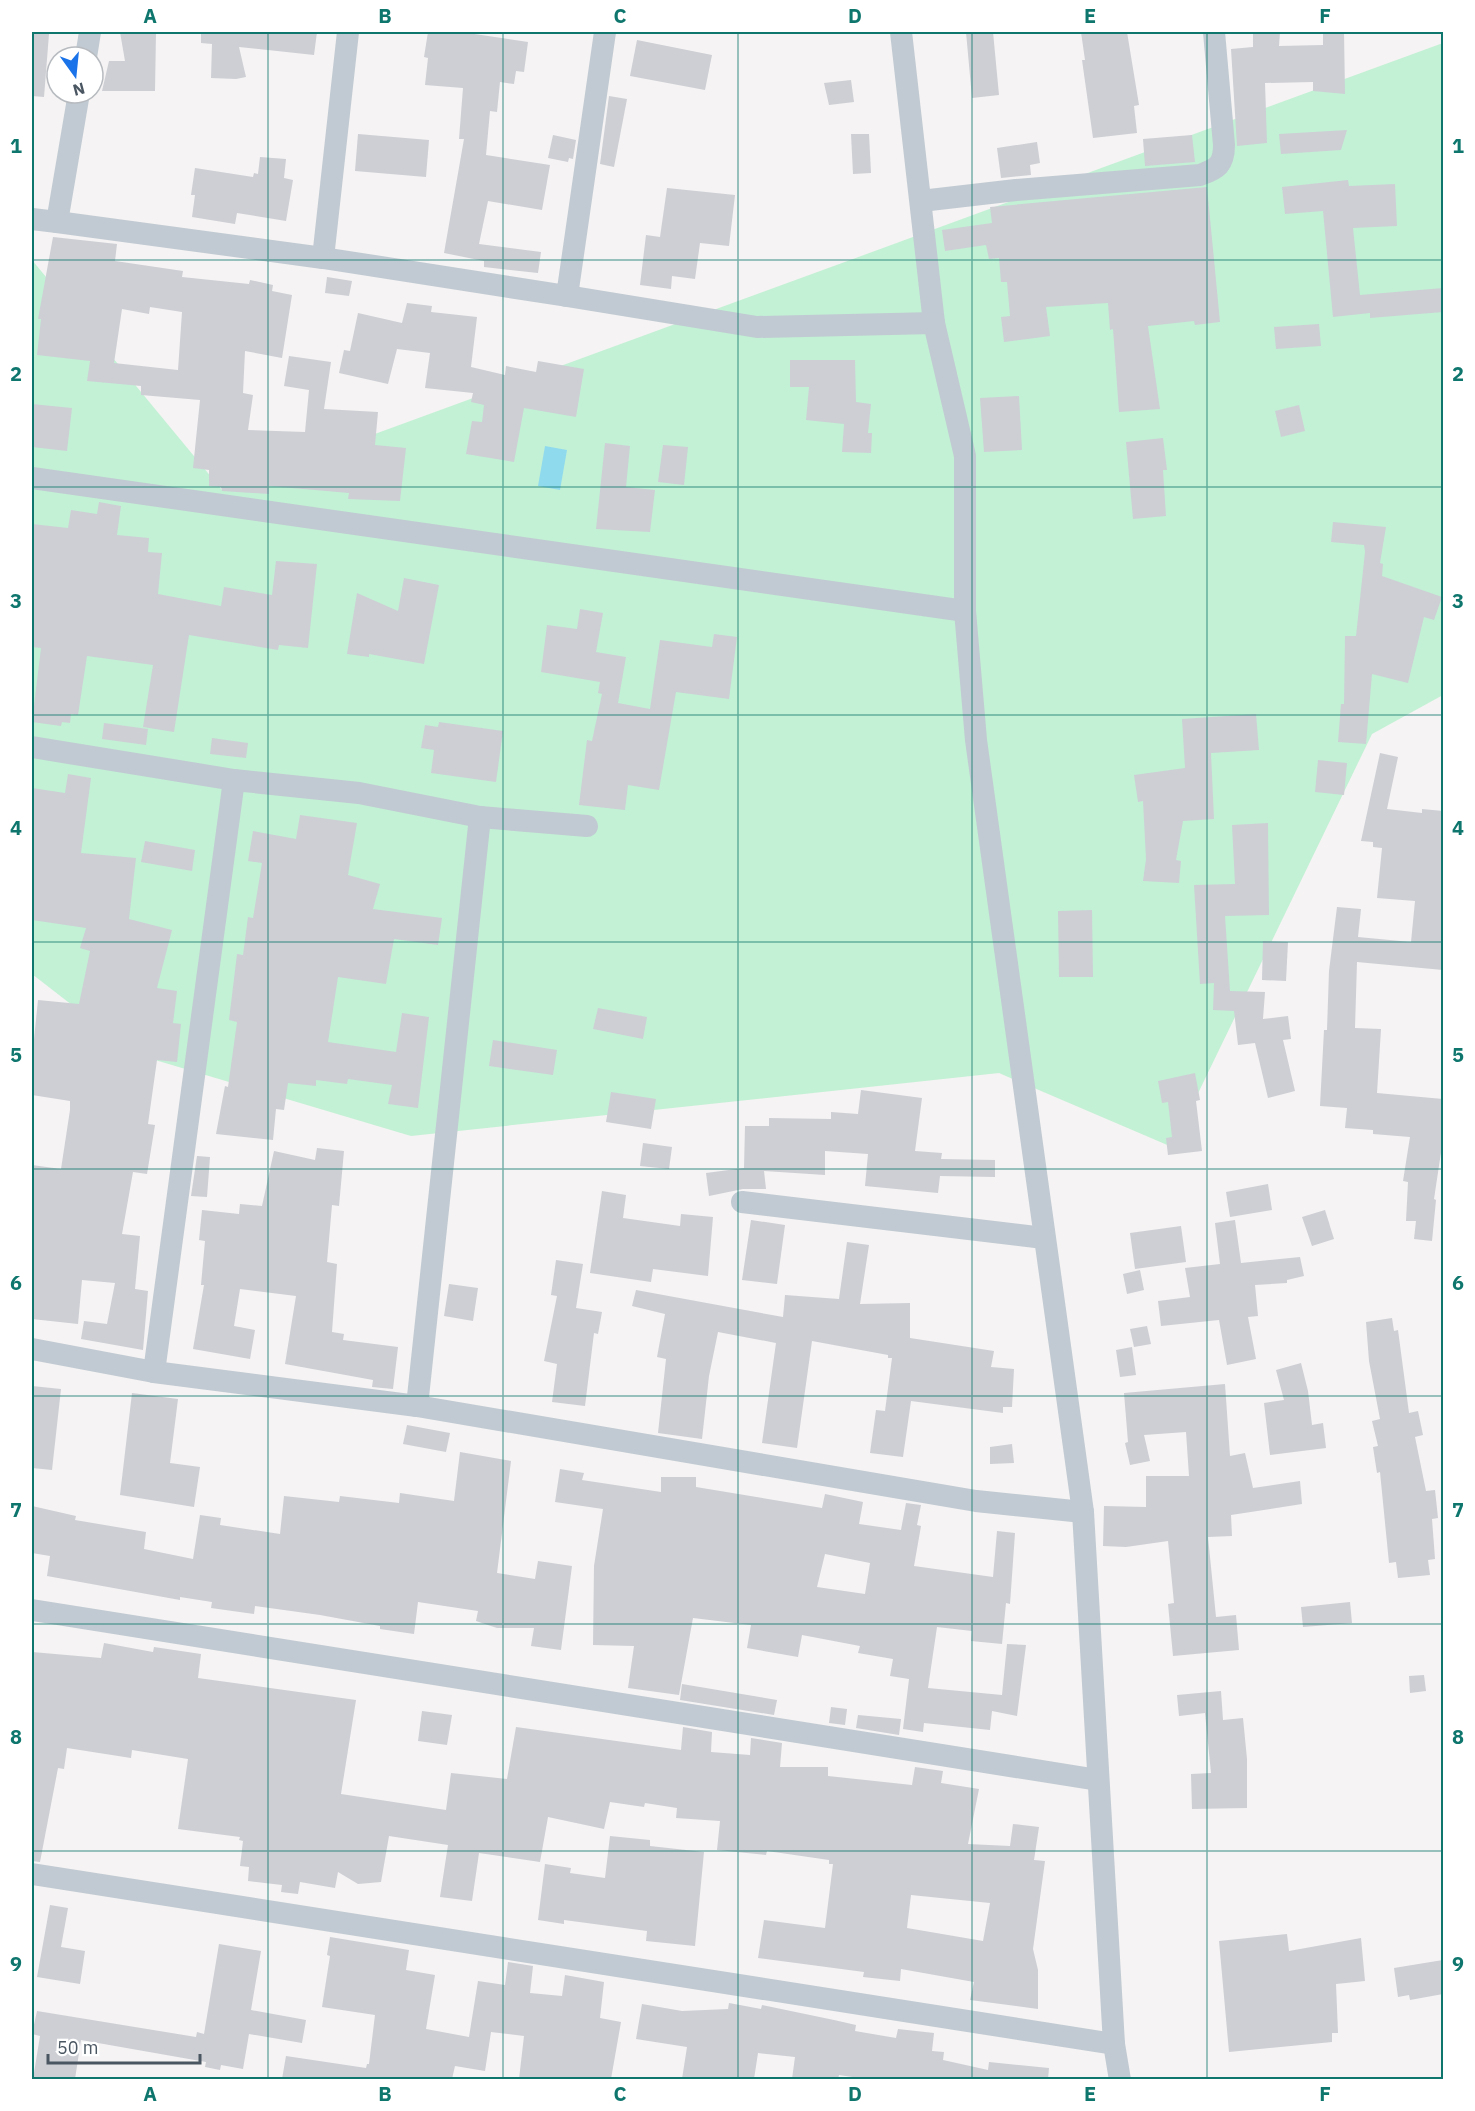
<svg xmlns="http://www.w3.org/2000/svg" width="1475" height="2111" font-family="'IBM Plex Sans',sans-serif">
  <style>
    .green { fill: #c3f1d5 }
    .water { fill: #90daee }
    .building { fill: #cdcfd5; fill-rule: evenodd }
    .lines { fill: none; stroke-linecap: round; stroke-linejoin: round }
    .minor { stroke: #c1cad2; stroke-width: 22 }
    .grid { fill: none; stroke: #0f766e; stroke-width: 1.5; stroke-opacity: 0.55 }
    .neatline { fill: none; stroke: #0f766e; stroke-width: 2 }
    .grid-label { font-size: 20px; text-anchor: middle; font-weight: bold; fill: #0f766e }
  </style>
  <rect width="100%" height="100%" fill="#f5f3f3"/>
  <polygon class="green" points="1443,43 1443,695 1372,734 1172,1147 999,1073 411,1136 135,1054 32,974 32,260 222,490"/>
  <polygon class="water" points="545,446 567,450 560,490 538,486"/>
  <g class="building">
    <polygon points="32,32 49,34 44,97 32,96"/>
    <polygon points="120,32 156,32 155,91 102,91 109,61 125,61"/>
    <polygon points="201,32 317,32 314,55 239,47 246,77 236,79 211,78 212,44 201,43"/>
    <polygon points="428,32 461,32 528,42 524,72 516,71 514,84 500,82 497,112 490,111 486,155 550,165 542,210 488,201 479,244 541,252 538,273 484,267 484,261 444,253 464,139 459,139 463,88 425,85 428,58 424,57"/>
    <polygon points="966,32 993,32 999,95 972,98"/>
    <polygon points="1081,32 1127,32 1139,105 1134,106 1137,133 1093,138 1082,60 1085,60"/>
    <polygon points="1253,32 1280,32 1279,46 1323,45 1323,32 1344,32 1345,94 1313,91 1313,82 1265,83 1267,143 1237,146 1231,49 1253,47"/>
    <polygon points="637,40 712,55 705,90 630,76"/>
    <polygon points="851,80 854,102 829,105 824,83"/>
    <polygon points="609,96 627,99 614,167 600,164"/>
    <polygon points="1347,130 1341,150 1281,154 1279,134"/>
    <polygon points="358,134 429,140 426,177 355,171"/>
    <polygon points="851,134 869,134 871,173 853,174"/>
    <polygon points="553,135 576,140 573,159 569,158 568,162 548,158"/>
    <polygon points="1192,135 1195,162 1145,166 1143,139"/>
    <polygon points="1037,142 1040,163 1030,165 1031,175 1001,178 997,148"/>
    <polygon points="260,157 286,159 284,178 293,180 286,221 237,213 235,224 192,217 195,195 191,195 195,168 253,177 254,173 258,174"/>
    <polygon points="1348,180 1349,186 1395,184 1397,226 1353,228 1360,295 1443,288 1443,312 1370,318 1370,313 1333,317 1323,211 1285,214 1282,187"/>
    <polygon points="1207,187 1220,322 1195,325 1194,321 1148,326 1160,409 1119,412 1113,329 1110,330 1108,303 1046,307 1050,336 1004,342 1001,317 1010,316 1007,282 1001,282 999,258 989,259 986,245 945,251 942,230 992,223 990,207"/>
    <polygon points="667,188 735,195 729,246 700,243 695,279 672,276 671,289 640,285 646,235 660,237"/>
    <path d="M53,237L117,244L115,261L183,271L182,277L249,284L250,280L273,285L272,291L292,295L282,358L245,351L243,393L253,395L248,430L305,432L309,390L284,386L289,356L331,362L324,409L378,412L375,445L406,448L400,501L348,499L349,493L269,486V494L222,491L221,487L209,486V470L193,468L200,400L141,395V386L87,381L90,361L37,355L41,319H38ZM150,307L182,312L178,370L114,363L122,309L149,314Z"/>
    <polygon points="327,277 352,281 349,296 325,293"/>
    <polygon points="407,303 432,306 431,312 477,317 471,367 505,375 506,366 536,372 538,361 584,369 576,417 524,408 514,462 466,454 472,421 482,422 484,405 471,402 473,393 425,388 430,353 397,349 388,384 339,373 344,350 350,351 358,313 402,323"/>
    <polygon points="1319,324 1321,346 1276,349 1274,327"/>
    <polygon points="790,360 855,360 856,402 871,404 868,433 872,433 871,453 842,452 844,424 806,420 809,387 790,387"/>
    <polygon points="1019,396 1022,450 984,452 980,398"/>
    <polygon points="32,404 72,408 67,451 32,447"/>
    <polygon points="1299,405 1305,431 1281,437 1275,411"/>
    <polygon points="1163,438 1167,470 1163,470 1166,516 1133,519 1126,442"/>
    <polygon points="605,443 630,446 626,487 655,490 650,532 596,529"/>
    <polygon points="663,445 688,447 684,485 658,482"/>
    <polygon points="99,502 121,506 117,535 149,538 148,552 162,553 158,594 221,606 224,587 272,595 276,561 317,564 308,648 279,645 278,650 189,635 174,732 143,727 153,665 87,656 78,715 71,714 70,723 62,722 61,726 32,722 41,648 32,647 32,524 68,528 71,510 97,514"/>
    <polygon points="1333,522 1386,527 1380,563 1383,564 1382,576 1442,597 1434,620 1424,617 1408,683 1372,674 1366,744 1338,742 1341,704 1344,704 1345,636 1356,636 1365,552 1364,545 1331,542"/>
    <polygon points="404,578 439,585 424,664 369,654 369,657 347,654 357,593 398,611"/>
    <polygon points="580,609 603,613 596,652 626,657 618,703 650,709 660,640 712,647 714,634 737,637 729,699 676,692 659,790 628,785 625,810 579,805 587,740 592,741 602,694 598,693 600,682 541,672 547,625 577,629"/>
    <polygon points="1256,714 1259,750 1211,753 1214,819 1183,821 1176,860 1181,861 1179,883 1143,881 1146,859 1143,801 1138,802 1134,775 1185,768 1182,719"/>
    <polygon points="439,722 503,731 496,782 431,773 434,750 421,748 425,725 438,727"/>
    <polygon points="104,723 148,729 146,745 102,739"/>
    <polygon points="212,738 248,743 246,758 210,754"/>
    <polygon points="1380,753 1398,757 1387,809 1422,813 1422,809 1443,811 1443,970 1357,962 1355,1028 1381,1029 1377,1093 1443,1099 1443,1139 1434,1199 1436,1200 1432,1241 1414,1239 1416,1221 1406,1221 1408,1182 1403,1181 1410,1137 1373,1134 1373,1130 1345,1128 1347,1108 1320,1106 1324,1030 1327,1030 1329,971 1337,907 1361,909 1358,937 1411,942 1415,901 1377,898 1382,848 1373,847 1373,842 1361,841"/>
    <polygon points="1318,760 1347,763 1344,795 1315,792"/>
    <polygon points="68,774 91,778 81,853 136,858 129,919 172,930 157,988 177,991 173,1023 181,1024 177,1062 157,1060 148,1124 155,1125 147,1174 133,1172 122,1234 140,1236 135,1289 148,1291 143,1350 81,1339 84,1321 107,1324 115,1283 82,1280 78,1324 32,1319 32,1165 61,1169 70,1110 70,1101 32,1095 32,1059 38,1000 79,1004 90,951 80,948 86,928 32,920 32,788 65,793"/>
    <polygon points="300,815 357,823 348,875 380,884 373,909 442,918 438,945 394,939 386,984 338,977 328,1042 396,1052 402,1013 429,1017 418,1108 388,1104 392,1085 348,1079 347,1084 316,1080 316,1086 288,1083 284,1110 276,1109 273,1140 216,1134 225,1086 228,1087 229,1080 237,1022 229,1020 237,954 243,955 248,917 253,918 262,863 248,861 253,831 296,839"/>
    <polygon points="1268,823 1269,915 1225,916 1230,991 1265,992 1263,1019 1288,1016 1291,1039 1283,1040 1295,1091 1268,1098 1255,1043 1238,1045 1234,1011 1213,1010 1214,983 1200,984 1194,885 1235,884 1232,825"/>
    <polygon points="145,841 195,850 192,871 141,862"/>
    <polygon points="1092,910 1093,977 1059,977 1058,911"/>
    <polygon points="1263,941 1288,942 1286,981 1262,980"/>
    <polygon points="598,1008 647,1017 643,1039 593,1029"/>
    <polygon points="493,1040 557,1050 553,1075 489,1066"/>
    <polygon points="1195,1073 1200,1100 1196,1101 1202,1151 1168,1155 1166,1138 1172,1137 1168,1102 1162,1103 1158,1081"/>
    <polygon points="861,1090 922,1098 915,1151 942,1153 941,1159 995,1160 995,1177 940,1176 938,1193 865,1186 868,1154 825,1151 825,1175 764,1171 766,1189 743,1189 709,1196 706,1173 744,1168 745,1126 769,1126 769,1118 831,1119 831,1112 858,1114"/>
    <polygon points="611,1092 656,1099 651,1129 606,1122"/>
    <polygon points="643,1143 672,1147 669,1169 640,1166"/>
    <polygon points="317,1148 344,1151 339,1206 332,1205 327,1262 337,1264 332,1332 344,1334 343,1340 398,1347 393,1389 372,1387 373,1380 285,1364 296,1296 240,1289 234,1326 255,1330 250,1359 193,1349 204,1285 201,1285 205,1241 199,1240 202,1210 239,1214 240,1204 262,1206 274,1151 315,1160"/>
    <polygon points="197,1156 210,1157 207,1197 191,1196"/>
    <polygon points="1268,1184 1272,1210 1230,1217 1226,1192"/>
    <polygon points="602,1191 626,1195 623,1218 680,1226 681,1214 713,1217 708,1276 653,1269 651,1282 590,1273"/>
    <polygon points="1325,1210 1334,1239 1312,1246 1302,1217"/>
    <polygon points="751,1220 785,1225 777,1284 742,1280"/>
    <polygon points="1235,1220 1241,1263 1300,1257 1304,1276 1287,1280 1287,1283 1255,1285 1258,1316 1248,1317 1256,1359 1227,1365 1219,1320 1161,1326 1158,1301 1190,1297 1185,1268 1220,1264 1215,1223"/>
    <polygon points="1181,1226 1186,1262 1135,1269 1130,1233"/>
    <polygon points="847,1242 869,1245 860,1304 910,1303 910,1338 994,1351 991,1367 1014,1369 1012,1407 1003,1407 1003,1413 911,1401 903,1457 870,1453 876,1410 885,1411 892,1358 888,1358 888,1355 812,1341 797,1448 762,1443 776,1343 718,1332 709,1376 702,1439 658,1433 666,1359 657,1357 665,1314 632,1306 636,1290 783,1317 785,1295 839,1299"/>
    <polygon points="556,1260 583,1264 576,1308 602,1312 598,1334 594,1333 585,1406 552,1402 557,1364 544,1361 557,1296 551,1295"/>
    <polygon points="1140,1270 1144,1290 1127,1294 1123,1274"/>
    <polygon points="449,1284 478,1288 473,1321 444,1316"/>
    <polygon points="1392,1318 1394,1331 1398,1330 1409,1413 1418,1411 1423,1435 1415,1437 1426,1491 1435,1490 1438,1518 1432,1519 1435,1559 1428,1560 1430,1575 1398,1578 1396,1562 1389,1563 1380,1472 1377,1473 1373,1447 1378,1446 1372,1421 1380,1419 1369,1361 1366,1322"/>
    <polygon points="1147,1326 1151,1344 1134,1347 1130,1329"/>
    <polygon points="1132,1347 1136,1375 1120,1377 1116,1350"/>
    <polygon points="1301,1363 1308,1391 1312,1425 1323,1423 1326,1448 1270,1455 1264,1403 1284,1400 1276,1370"/>
    <polygon points="1225,1384 1230,1456 1245,1453 1253,1488 1300,1481 1302,1504 1231,1515 1232,1536 1208,1537 1216,1617 1236,1615 1239,1650 1173,1656 1168,1604 1174,1603 1168,1541 1126,1547 1103,1546 1104,1506 1146,1507 1146,1476 1189,1476 1186,1432 1144,1435 1150,1461 1130,1465 1125,1443 1128,1442 1124,1393"/>
    <polygon points="32,1386 61,1389 52,1470 32,1468"/>
    <polygon points="132,1393 178,1399 170,1463 200,1467 194,1507 120,1495"/>
    <polygon points="407,1425 450,1433 446,1452 403,1444"/>
    <polygon points="1012,1444 1014,1463 990,1464 990,1447"/>
    <polygon points="460,1452 511,1461 497,1573 535,1579 538,1561 572,1566 561,1650 531,1646 534,1628 497,1628 476,1621 478,1611 418,1602 414,1634 380,1629 380,1626 320,1615 255,1606 254,1614 211,1608 212,1602 180,1597 180,1600 47,1576 50,1556 32,1553 32,1506 76,1516 75,1520 146,1532 144,1549 193,1559 200,1515 221,1518 220,1525 280,1534 284,1496 339,1502 340,1496 399,1503 400,1493 454,1501"/>
    <path d="M560,1469L584,1473L582,1480L661,1492V1477H696V1487L822,1508L825,1494L863,1502L859,1524L901,1530L906,1503L921,1505L917,1525L921,1526L914,1566L993,1577L997,1531L1015,1533L1010,1604L1006,1603L1002,1644L971,1641L972,1631L937,1627L928,1688L1002,1695L1007,1644L1026,1645L1017,1716L992,1711L990,1730L924,1723L923,1732L903,1729L909,1679L890,1676L893,1659L858,1653L860,1646L802,1635L798,1657L747,1648L751,1625L693,1618L679,1695L628,1688L634,1646L593,1645L594,1566L603,1509L555,1502ZM825,1554L870,1563L865,1594L817,1587Z"/>
    <polygon points="1350,1602 1352,1623 1303,1627 1301,1607"/>
    <path d="M104,1643L153,1652L154,1647L201,1654L198,1678L356,1700L341,1794L446,1810L451,1773L507,1779L516,1727L681,1750L683,1727L712,1732L711,1752L750,1755L751,1738L782,1743L780,1767H828V1776L912,1785L915,1767L943,1771L941,1783L979,1789L968,1844L1010,1846L1013,1824L1039,1827L1034,1860L1045,1861L1033,1949L1038,1970V2009L970,2000L974,1982L901,1969L900,1981L863,1977L864,1972L758,1958L764,1920L825,1928L833,1864H829V1860L767,1851L766,1855L717,1850L720,1821L676,1818L677,1808L645,1803L644,1807L610,1802L604,1829L548,1817L540,1862L479,1853L472,1901L440,1897L448,1845L389,1836L381,1882L358,1884L338,1872L335,1888L300,1882L298,1894L281,1892L282,1885L248,1881L249,1867L240,1866L243,1841L239,1840L240,1837L178,1829L188,1759L132,1750L131,1758L67,1748L64,1769L58,1768L40,1862L32,1861V1652L101,1658ZM911,1895L990,1903L983,1941L907,1928Z"/>
    <polygon points="1424,1675 1426,1691 1410,1693 1409,1676"/>
    <polygon points="682,1684 777,1700 774,1715 680,1700"/>
    <polygon points="1221,1691 1223,1720 1243,1718 1247,1759 1247,1808 1192,1809 1191,1774 1211,1773 1205,1713 1179,1716 1177,1695"/>
    <polygon points="831,1707 847,1709 845,1725 829,1723"/>
    <polygon points="422,1711 452,1715 447,1745 418,1741"/>
    <polygon points="858,1715 901,1719 899,1735 856,1728"/>
    <polygon points="610,1836 650,1840 650,1846 704,1852 695,1946 646,1941 647,1931 564,1920 564,1924 538,1920 545,1864 571,1868 570,1873 605,1878"/>
    <polygon points="50,1905 68,1908 61,1947 85,1951 80,1984 37,1977"/>
    <polygon points="1287,1934 1289,1951 1361,1938 1365,1981 1336,1984 1338,2033 1332,2033 1332,2042 1229,2052 1219,1941"/>
    <polygon points="330,1937 409,1950 406,1970 435,1975 426,2029 469,2037 478,1981 505,1985 508,1962 533,1966 530,1993 562,1996 565,1975 604,1982 600,2018 621,2022 611,2079 519,2079 524,2036 491,2032 485,2071 455,2066 452,2079 282,2079 286,2056 366,2068 367,2064 369,2064 375,2015 322,2007 330,1956 327,1955"/>
    <polygon points="219,1944 261,1951 251,2010 306,2020 302,2043 249,2034 243,2069 221,2065 220,2070 205,2067 206,2062 81,2040 75,2079 33,2079 40,2036 32,2034 37,2011 196,2037 197,2032 204,2034"/>
    <polygon points="1443,1960 1443,1994 1410,2000 1409,1995 1398,1997 1394,1968"/>
    <polygon points="729,2003 761,2009 762,2005 834,2020 856,2025 855,2031 896,2038 898,2029 934,2033 932,2051 944,2052 943,2060 988,2070 989,2062 1049,2068 1048,2079 866,2079 839,2075 838,2079 792,2079 795,2057 758,2053 754,2079 682,2079 687,2047 636,2039 642,2004 682,2011 728,2009"/>
  </g>
  <g class="lines">
    <g class="minor">
      <polyline points="901,32 934,323 965,456 965,611 976,740 1083,1512 1114,2044 1120,2080"/>
      <polyline points="86,57 90,32"/>
      <path d="M921,201L1016,190L1200,175C1217,169 1224,165 1224,145L1214,32"/>
      <polyline points="32,219 57,222 79,93"/>
      <polyline points="57,222 323,258 348,32"/>
      <polyline points="323,258 567,296 605,32"/>
      <polyline points="567,296 757,327 934,323"/>
      <polyline points="32,478 965,611"/>
      <polyline points="32,747 234,780 359,793 480,817 587,826"/>
      <polyline points="742,1202 1044,1238"/>
      <polyline points="32,1349 154,1372 417,1406 976,1501 1083,1512"/>
      <polyline points="154,1372 234,780"/>
      <polyline points="417,1406 480,817"/>
      <polyline points="32,1610 1098,1780"/>
      <polyline points="32,1874 1114,2044"/>
    </g>
  </g>
  <path class="grid" d="M268,32V2080M503,32V2080M738,32V2080M972,32V2080M1207,32V2080M32,260H1444M32,487H1444M32,715H1444M32,942H1444M32,1169H1444M32,1396H1444M32,1624H1444M32,1851H1444"/>
  <rect width="1475" height="2111" fill="none" stroke="#ffffff" stroke-width="66"/>
  <g transform="translate(75 75) rotate(165)"><circle r="28" fill="#ffffff" stroke="#b7bbc0" stroke-width="1.5"/>
  <path d="M0-4.5L10 22L0 15L-10 22Z" fill="#1a73e8"/>
  <text y="-9" font-size="16" font-weight="bold" text-anchor="middle" fill="#4a5661">N</text>
  </g>
  <path d="M48 2054v9h152v-9" fill="none" stroke="#4a5661" stroke-width="3"/>
  <text x="57" y="2054" font-size="18" fill="#4a5661" stroke="#ffffff" stroke-width="4.5" paint-order="stroke">50 m</text>
  <rect x="33" y="33" width="1409" height="2045" class="neatline"/>
  <g class="grid-label">
    <text x="150" y="23">A</text>
    <text x="385" y="23">B</text>
    <text x="620" y="23">C</text>
    <text x="855" y="23">D</text>
    <text x="1090" y="23">E</text>
    <text x="1325" y="23">F</text>
    <text x="16" y="153">1</text>
    <text x="1458" y="153">1</text>
    <text x="16" y="381">2</text>
    <text x="1458" y="381">2</text>
    <text x="16" y="608">3</text>
    <text x="1458" y="608">3</text>
    <text x="16" y="835">4</text>
    <text x="1458" y="835">4</text>
    <text x="16" y="1062">5</text>
    <text x="1458" y="1062">5</text>
    <text x="16" y="1290">6</text>
    <text x="1458" y="1290">6</text>
    <text x="16" y="1517">7</text>
    <text x="1458" y="1517">7</text>
    <text x="16" y="1744">8</text>
    <text x="1458" y="1744">8</text>
    <text x="16" y="1971">9</text>
    <text x="1458" y="1971">9</text>
    <text x="150" y="2101">A</text>
    <text x="385" y="2101">B</text>
    <text x="620" y="2101">C</text>
    <text x="855" y="2101">D</text>
    <text x="1090" y="2101">E</text>
    <text x="1325" y="2101">F</text>
  </g>
</svg>
